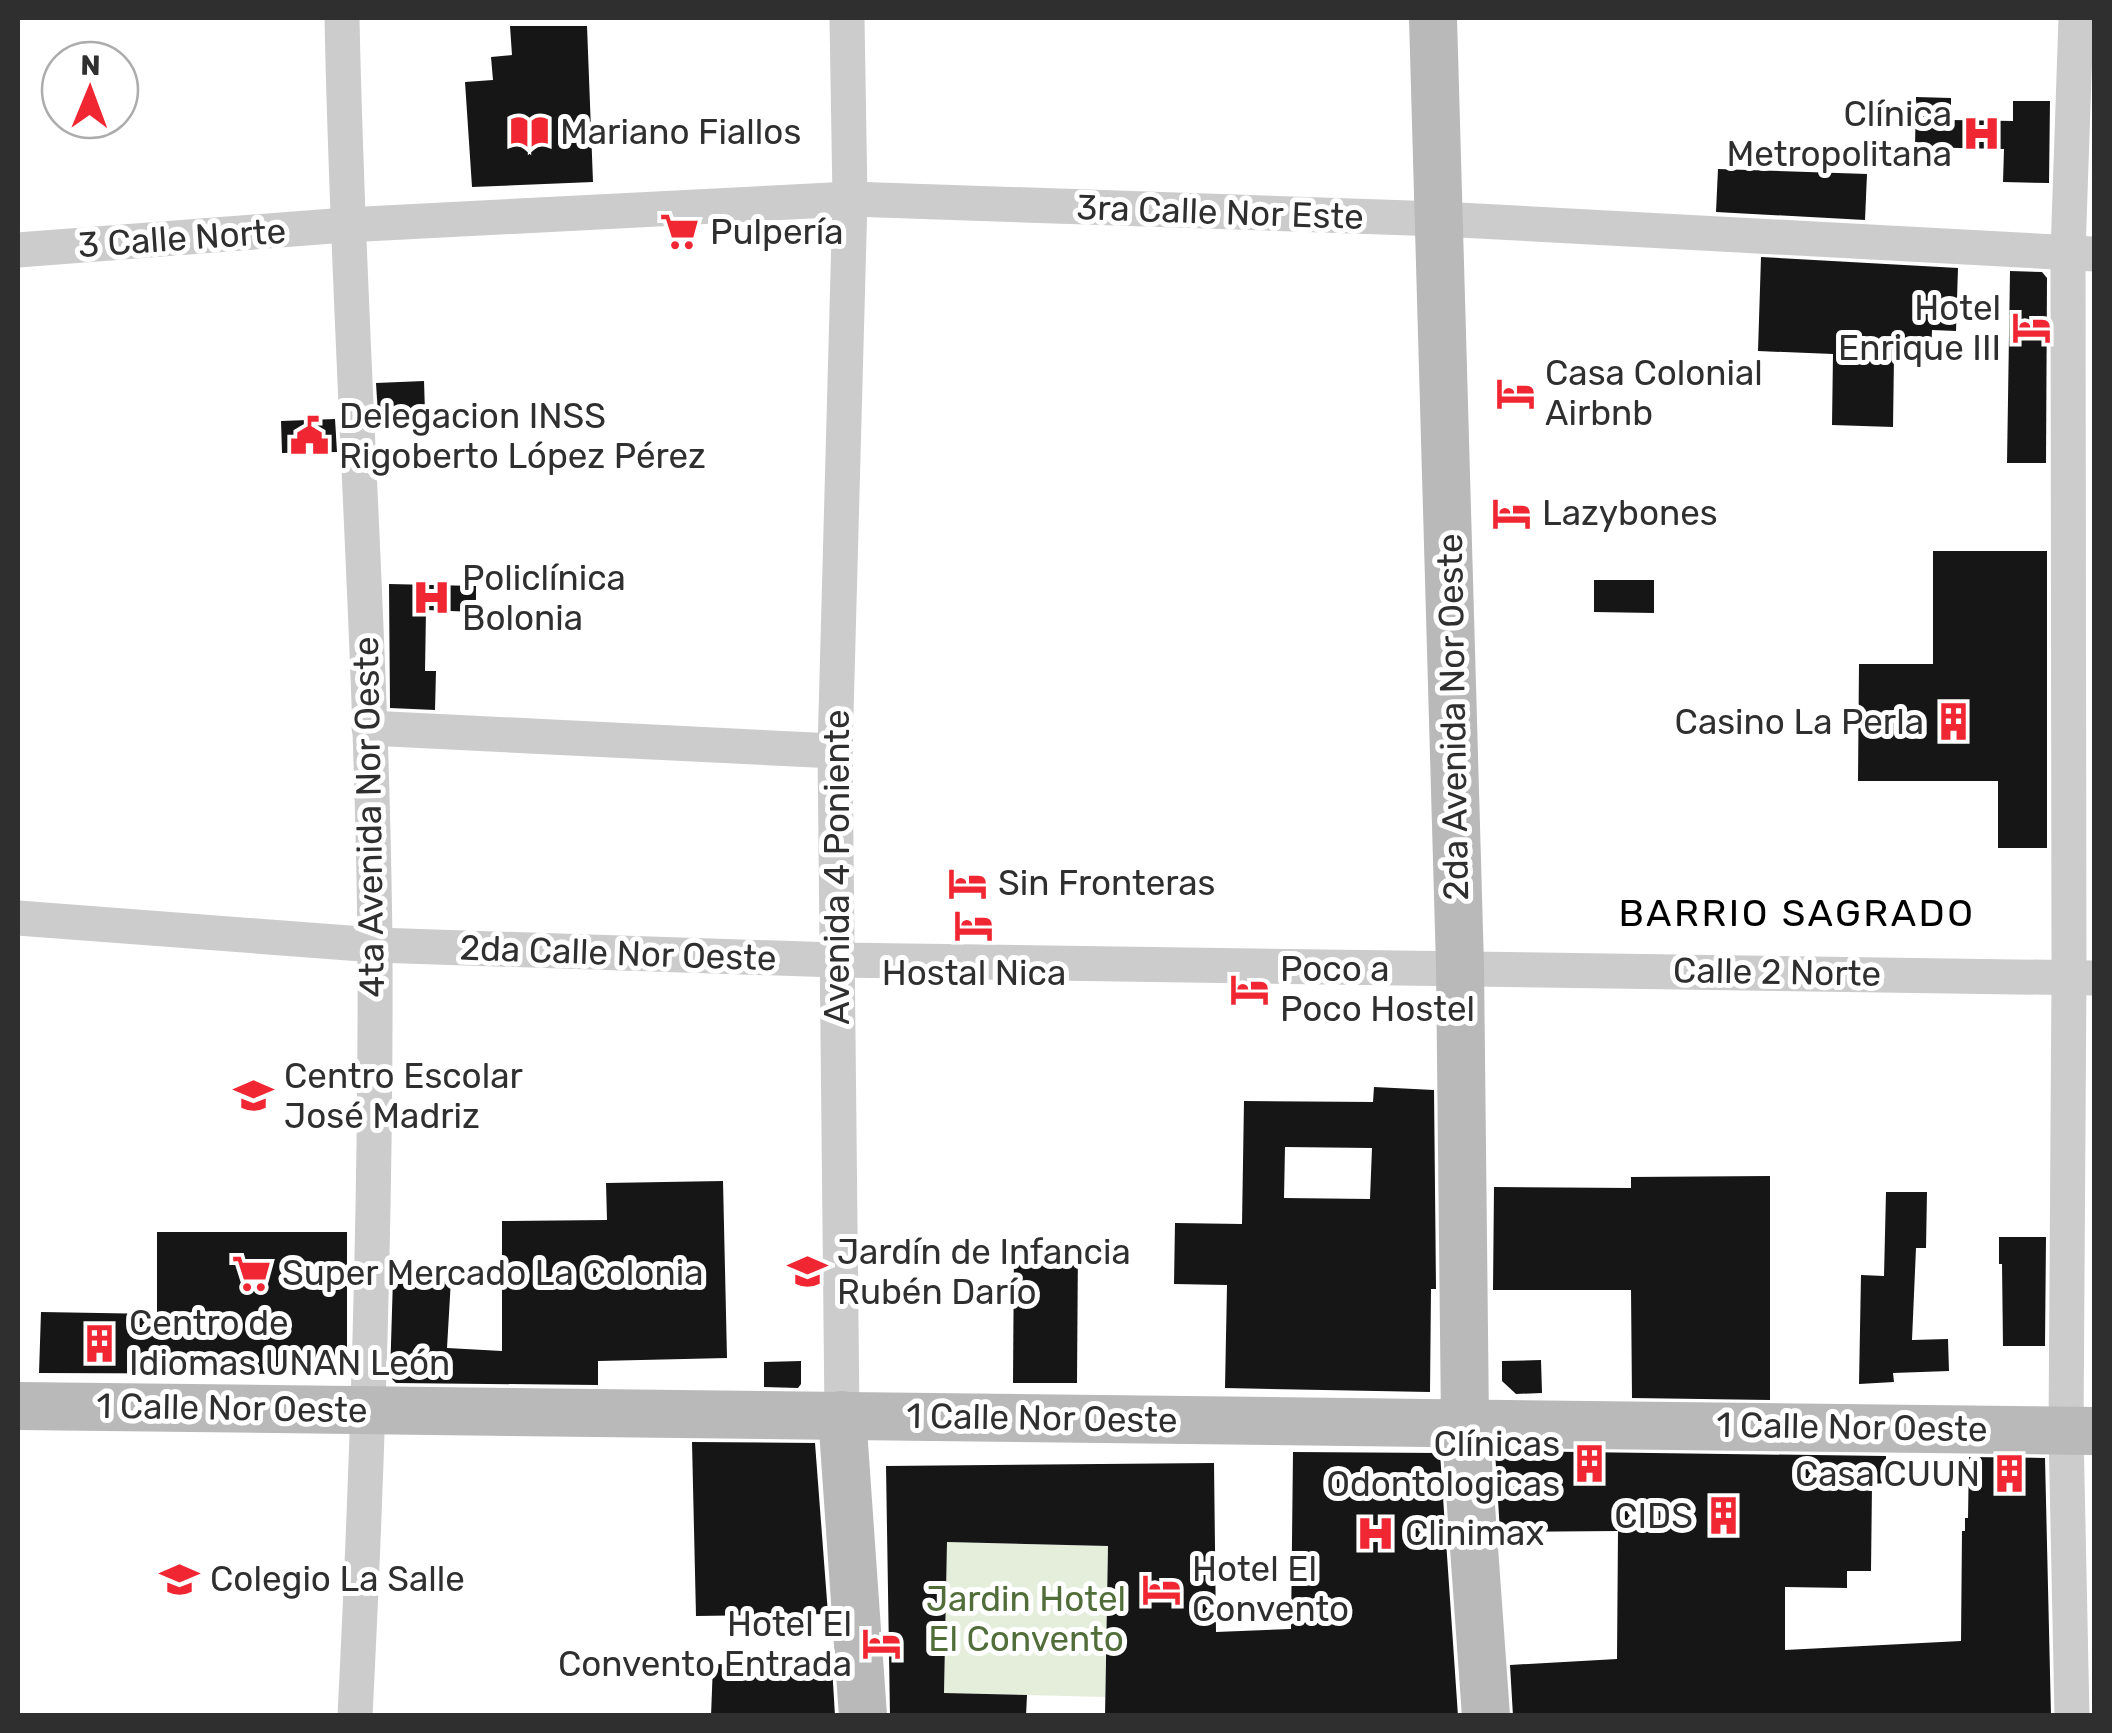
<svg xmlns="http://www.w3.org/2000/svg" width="2112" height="1733" font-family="Rubik,sans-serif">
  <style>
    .green { fill: #e5eddb }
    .building { fill: #161616; fill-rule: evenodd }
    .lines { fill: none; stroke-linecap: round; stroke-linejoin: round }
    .street { stroke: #ccc; stroke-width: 35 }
    .secondary { stroke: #b9b9b9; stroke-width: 48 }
    .labels { text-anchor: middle; stroke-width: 10; stroke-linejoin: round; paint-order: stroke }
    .poi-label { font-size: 35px; fill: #2f2f2f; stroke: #fff; text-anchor: start }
    .street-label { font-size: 35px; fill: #2f2f2f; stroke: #fff }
    .park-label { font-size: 35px; fill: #516d39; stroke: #fff }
    .neighbourhood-label { font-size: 38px; letter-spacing: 2.5px; fill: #000; stroke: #fff }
  </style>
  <rect width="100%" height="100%" fill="#fff"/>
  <polygon class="green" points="947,1542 1108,1546 1105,1697 944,1693"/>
  <g class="building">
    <polygon points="510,26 587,26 593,182 472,187 465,82 493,80 491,57 512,55"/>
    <polygon points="1916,97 1951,98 1951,120 2013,121 2013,101 2050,101 2049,183 2003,182 2004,149 1915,147"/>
    <polygon points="1718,169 1867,174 1865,220 1716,212"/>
    <polygon points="1761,257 1958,268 1956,331 1932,330 1931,357 1894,356 1893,427 1832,425 1833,354 1758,351"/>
    <polygon points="2010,271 2042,272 2047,278 2046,463 2007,463"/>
    <polygon points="424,381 425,412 378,414 376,383"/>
    <polygon points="335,419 337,452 282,453 281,421"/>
    <polygon points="1933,551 2047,551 2047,848 1998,848 1998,781 1858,781 1859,664 1933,664"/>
    <polygon points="1594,580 1654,580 1654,613 1594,612"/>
    <polygon points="389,584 476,586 476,612 426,610 425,671 436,671 435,710 390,708"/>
    <path d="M1374,1087L1434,1090L1436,1289H1431L1430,1392L1225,1388L1227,1285L1174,1284L1175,1223L1242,1224L1244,1101L1373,1102ZM1285,1147L1372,1148L1370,1199L1284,1198Z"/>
    <polygon points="1770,1176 1770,1400 1632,1398 1631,1290 1493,1290 1494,1187 1631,1188 1631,1177"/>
    <polygon points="723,1181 727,1358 598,1361 598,1385 396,1383 390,1377 393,1278 451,1279 447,1348 502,1351 502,1221 607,1220 606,1183"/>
    <polygon points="1886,1192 1927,1192 1926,1248 1916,1248 1912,1340 1948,1339 1949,1371 1893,1373 1894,1382 1859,1384 1861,1275 1884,1276"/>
    <polygon points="157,1232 347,1232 347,1374 39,1373 41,1312 157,1314"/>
    <polygon points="1999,1237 2046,1237 2045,1346 2003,1346 2002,1264 1999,1264"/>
    <polygon points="1014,1242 1078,1243 1077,1383 1013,1383"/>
    <polygon points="1541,1360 1542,1393 1516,1394 1502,1381 1502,1361"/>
    <polygon points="801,1361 801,1384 798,1388 764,1387 764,1362"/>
    <polygon points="692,1442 815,1443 828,1614 696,1616"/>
    <polygon points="1495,1451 1886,1456 1886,1483 1872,1484 1871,1571 1847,1571 1847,1588 1785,1587 1785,1650 1961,1641 1962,1531 1965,1531 1965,1518 1968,1518 1969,1457 2045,1458 2051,1716 1513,1716 1510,1665 1617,1659 1618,1531 1500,1532"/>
    <polygon points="1293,1452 1440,1453 1458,1716 1105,1716 1108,1546 947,1542 944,1693 1027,1695 1026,1716 890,1716 886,1466 1214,1463 1216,1632 1291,1629"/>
    <polygon points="713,1664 832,1666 835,1716 711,1716"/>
  </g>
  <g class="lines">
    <g class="street">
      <path d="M342,18C348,328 372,637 375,947C376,1204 368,1459 355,1716"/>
      <polyline points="18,250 346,225 850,199 1440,219 2094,254"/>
      <polyline points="369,728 835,751"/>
      <polyline points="18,918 375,945 836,960 2094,978"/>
      <polyline points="842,1415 835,751 850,199 847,18"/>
      <polyline points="2072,1716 2066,1430 2069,977 2068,253 2076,18"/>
    </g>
    <g class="secondary">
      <polyline points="1433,18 1460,966 1465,1422 1486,1716"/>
      <polyline points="18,1406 2094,1431"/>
      <polyline points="842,1415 863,1716"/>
    </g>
  </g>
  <defs>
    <symbol id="library-bare" viewBox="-9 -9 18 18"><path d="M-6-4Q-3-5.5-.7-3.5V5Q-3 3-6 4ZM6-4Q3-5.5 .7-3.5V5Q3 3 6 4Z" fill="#f02632" stroke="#fff" stroke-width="2.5" paint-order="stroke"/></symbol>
    <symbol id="hospital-bare" viewBox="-9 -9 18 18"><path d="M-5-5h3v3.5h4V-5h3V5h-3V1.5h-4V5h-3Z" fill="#f02632" stroke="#fff" stroke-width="2.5" paint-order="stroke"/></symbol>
    <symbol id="supermarket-bare" viewBox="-9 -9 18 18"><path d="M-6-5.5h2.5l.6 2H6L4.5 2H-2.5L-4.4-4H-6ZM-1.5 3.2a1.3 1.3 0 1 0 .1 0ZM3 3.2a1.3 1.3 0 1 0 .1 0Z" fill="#f02632" stroke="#fff" stroke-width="2.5" paint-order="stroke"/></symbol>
    <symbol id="hotel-bare" viewBox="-9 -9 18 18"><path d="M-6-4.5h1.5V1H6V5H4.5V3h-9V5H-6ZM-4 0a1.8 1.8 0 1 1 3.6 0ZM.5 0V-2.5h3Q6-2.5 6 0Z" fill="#f02632" stroke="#fff" stroke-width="2.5" paint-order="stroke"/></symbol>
    <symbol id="civic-bare" viewBox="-9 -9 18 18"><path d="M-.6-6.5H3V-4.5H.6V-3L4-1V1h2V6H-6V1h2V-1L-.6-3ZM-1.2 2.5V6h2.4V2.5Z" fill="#f02632" stroke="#fff" stroke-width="2.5" paint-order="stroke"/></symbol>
    <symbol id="building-bare" viewBox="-9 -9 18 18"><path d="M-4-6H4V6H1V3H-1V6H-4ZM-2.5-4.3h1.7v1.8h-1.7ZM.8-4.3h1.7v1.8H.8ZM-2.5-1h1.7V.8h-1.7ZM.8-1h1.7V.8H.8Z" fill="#f02632" stroke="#fff" stroke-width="2.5" paint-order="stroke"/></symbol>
    <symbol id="school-bare" viewBox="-9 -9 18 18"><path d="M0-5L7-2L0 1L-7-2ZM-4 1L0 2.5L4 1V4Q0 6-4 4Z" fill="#f02632" stroke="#fff" stroke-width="2.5" paint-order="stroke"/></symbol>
  </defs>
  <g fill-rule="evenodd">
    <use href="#library-bare" x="502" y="104" width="55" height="55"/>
    <use href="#hospital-bare" x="1954" y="106" width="55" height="55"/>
    <use href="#supermarket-bare" x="652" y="204" width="55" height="55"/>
    <use href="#hotel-bare" x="2004" y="300" width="55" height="55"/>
    <use href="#hotel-bare" x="1488" y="366" width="55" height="55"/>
    <use href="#civic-bare" x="282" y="408" width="55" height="55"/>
    <use href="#hotel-bare" x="1484" y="486" width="55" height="55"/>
    <use href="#hospital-bare" x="404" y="570" width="55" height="55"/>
    <use href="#building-bare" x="1926" y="694" width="55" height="55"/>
    <use href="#hotel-bare" x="940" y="856" width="55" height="55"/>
    <use href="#hotel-bare" x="946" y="898" width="55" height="55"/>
    <use href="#hotel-bare" x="1222" y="962" width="55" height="55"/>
    <use href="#school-bare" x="226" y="1068" width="55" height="55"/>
    <use href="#school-bare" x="780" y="1244" width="55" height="55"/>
    <use href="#supermarket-bare" x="224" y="1246" width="55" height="55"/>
    <use href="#building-bare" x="72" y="1316" width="55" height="55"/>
    <use href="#building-bare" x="1562" y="1436" width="55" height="55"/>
    <use href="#building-bare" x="1982" y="1446" width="55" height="55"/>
    <use href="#building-bare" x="1696" y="1488" width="55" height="55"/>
    <use href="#hospital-bare" x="1348" y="1506" width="55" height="55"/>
    <use href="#school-bare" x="152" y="1552" width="55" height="55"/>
    <use href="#hotel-bare" x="1134" y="1562" width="55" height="55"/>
    <use href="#hotel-bare" x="854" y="1616" width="55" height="55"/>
  </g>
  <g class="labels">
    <g class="poi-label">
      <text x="1952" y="126" text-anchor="end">Clínica<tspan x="1952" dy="40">Metropolitana</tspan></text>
      <text x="560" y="144">Mariano Fiallos</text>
      <text x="710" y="244">Pulpería</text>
      <text x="2001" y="320" text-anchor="end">Hotel<tspan x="2001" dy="40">Enrique III</tspan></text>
      <text x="1545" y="385">Casa Colonial<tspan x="1545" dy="40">Airbnb</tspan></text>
      <text x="339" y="428">Delegacion INSS<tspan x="339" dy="40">Rigoberto López Pérez</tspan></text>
      <text x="1542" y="525">Lazybones</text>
      <text x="462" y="590">Policlínica<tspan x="462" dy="40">Bolonia</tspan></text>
      <text x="1924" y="734" text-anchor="end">Casino La Perla</text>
      <text x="998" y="895">Sin Fronteras</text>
      <text x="1280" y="981">Poco a<tspan x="1280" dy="40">Poco Hostel</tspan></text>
      <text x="974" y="985" text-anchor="middle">Hostal Nica</text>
      <text x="284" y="1088">Centro Escolar<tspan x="284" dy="40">José Madriz</tspan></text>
      <text x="837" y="1264">Jardín de Infancia<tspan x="837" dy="40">Rubén Darío</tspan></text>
      <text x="282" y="1285">Super Mercado La Colonia</text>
      <text x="129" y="1335">Centro de<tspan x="129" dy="40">Idiomas UNAN León</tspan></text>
      <text x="1560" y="1456" text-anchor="end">Clínicas<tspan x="1560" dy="40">Odontologicas</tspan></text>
      <text x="1980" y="1486" text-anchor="end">Casa CUUN</text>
      <text x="1693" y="1528" text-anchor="end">CIDS</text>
      <text x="1405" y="1545">Clinimax</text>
      <text x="1192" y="1581">Hotel El<tspan x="1192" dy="40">Convento</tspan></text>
      <text x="210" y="1591">Colegio La Salle</text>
      <text x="852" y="1636" text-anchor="end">Hotel El<tspan x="852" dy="40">Convento Entrada</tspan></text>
    </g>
    <g class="street-label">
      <text transform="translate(1220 212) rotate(2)" y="12">3ra Calle Nor Este</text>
      <text transform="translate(182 238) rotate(-4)" y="12">3 Calle Norte</text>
      <text transform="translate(1453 717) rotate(-91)" y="12">2da Avenida Nor Oeste</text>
      <text transform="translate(369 817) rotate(-91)" y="12">4ta Avenida Nor Oeste</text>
      <text transform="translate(837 867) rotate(-90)" y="12">Avenida 4 Poniente</text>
      <text transform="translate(618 953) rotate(2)" y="12">2da Calle Nor Oeste</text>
      <text transform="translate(1777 972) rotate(1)" y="12">Calle 2 Norte</text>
      <text transform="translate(232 1408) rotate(1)" y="12">1 Calle Nor Oeste</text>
      <text transform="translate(1042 1418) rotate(1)" y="12">1 Calle Nor Oeste</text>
      <text transform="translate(1852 1427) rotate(1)" y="12">1 Calle Nor Oeste</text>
    </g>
    <g class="park-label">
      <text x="1026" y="1611">Jardin Hotel<tspan x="1026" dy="40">El Convento</tspan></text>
    </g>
    <g class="neighbourhood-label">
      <text x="1797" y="926">BARRIO SAGRADO</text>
    </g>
  </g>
  <rect width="2112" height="1733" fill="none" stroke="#2f2f2f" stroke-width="40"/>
  <g transform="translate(90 90) rotate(1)"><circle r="48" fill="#ffffff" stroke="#acacac" stroke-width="2.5"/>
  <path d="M0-8L18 38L0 25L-18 38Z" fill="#f02632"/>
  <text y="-15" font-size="28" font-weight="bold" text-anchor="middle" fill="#2f2f2f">N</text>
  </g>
</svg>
